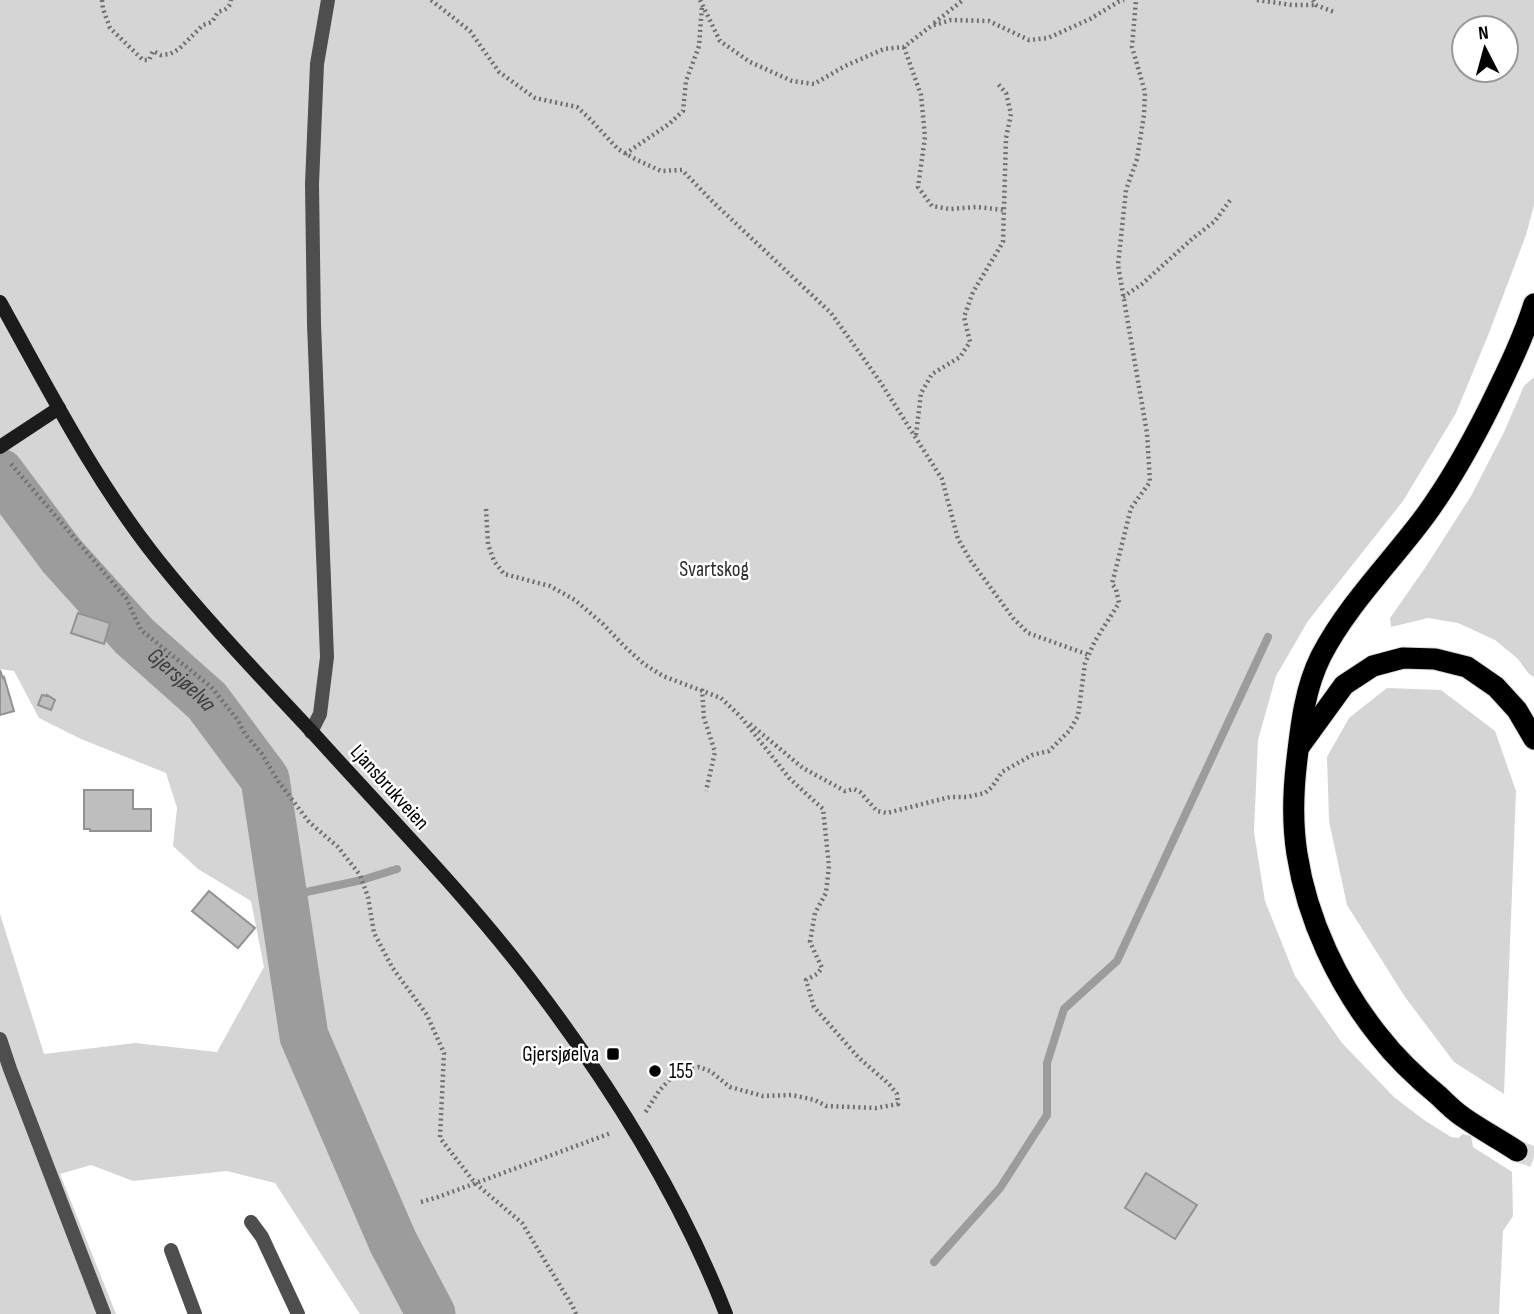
<svg xmlns="http://www.w3.org/2000/svg" width="1534" height="1314" font-family="'Sofia Sans Condensed',sans-serif">
  <style>
    .green { fill: #d5d5d5; fill-rule: evenodd }
    .lines { fill: none; stroke-linecap: round; stroke-linejoin: round }
    .stream { stroke: #9c9c9c; stroke-width: 8 }
    .river { stroke: #9c9c9c; stroke-width: 49 }
    .building { fill: #bebebe; stroke: #929292; stroke-width: 2 }
    .highway-tunnel { stroke: #d9d9d9; stroke-width: 21; stroke-dasharray: 21 10; stroke-linecap: butt }
    .highway-casing { stroke: #dbdbdb; stroke-width: 23 }
    .path { stroke: #707070; stroke-width: 4.5; stroke-dasharray: 2 3.5; stroke-linecap: butt }
    .lane { stroke: #4e4e4e; stroke-width: 14 }
    .street { stroke: #4e4e4e; stroke-width: 14 }
    .secondary { stroke: #1b1b1b; stroke-width: 14 }
    .highway { stroke: #000; stroke-width: 21 }
    .poi-dot { fill: #000; stroke: #fff; stroke-width: 2.5 }
    .labels { text-anchor: middle; stroke-width: 5; stroke-linejoin: round; paint-order: stroke }
    .park-label { font-size: 21px; fill: #2c2c2c; stroke: #fff }
    .street-label { font-size: 21px; fill: #000; stroke: #fff }
    .poi-label { font-size: 21px; fill: #000; stroke: #fff; text-anchor: end }
    .water-label { font-size: 23px; font-style: italic; fill: #3d3d3d; stroke: #fff }
  </style>
  <rect width="100%" height="100%" fill="#fff"/>
  <g class="green">
    <path d="M0,0H1534V205L1526,235L1489,333L1456,413L1403,501L1308,621L1276,676L1258,740L1254,832L1265,901L1295,976L1342,1043L1394,1097L1424,1120L1451,1137L1458,1138L1463,1134L1471,1136L1473,1147L1512,1172L1513,1216L1503,1231L1499,1314H360L275,1183L227,1171L133,1181L91,1165L60,1174L116,1314H0V914L44,1054L135,1043L217,1052L264,967L251,901L198,869L173,846L177,808L166,773L81,739L39,718L14,671L0,669ZM1464,28H1506V70H1464Z"/>
    <polygon points="1534,377 1534,677 1529,674 1518,659 1495,640 1458,623 1428,618 1391,627 1390,618 1425,568 1471,496 1504,432 1524,386"/>
    <polygon points="1387,688 1441,690 1495,731 1516,791 1504,1094 1454,1062 1405,997 1347,905 1329,821 1327,757 1349,718"/>
  </g>
  <g class="lines">
    <g class="stream">
      <polyline points="283,897 362,880 397,869"/>
      <polyline points="934,1262 1000,1188 1047,1115 1047,1063 1064,1009 1117,961 1268,637"/>
    </g>
    <path class="river" id="s1" d="M0,473L61,555L134,636L207,701L265,779L304,1036L393,1242L431,1314"/>
  </g>
  <g class="building">
    <polygon points="78,613 110,623 104,644 71,633"/>
    <polygon points="0,670 3,678 4,677 14,711 0,715"/>
    <polygon points="42,695 47,696 47,695 55,700 51,710 38,705"/>
    <polygon points="84,790 133,790 133,809 151,809 151,831 90,831 90,829 84,829"/>
    <polygon points="209,891 255,928 238,948 192,911"/>
    <polygon points="1146,1173 1197,1205 1175,1239 1125,1208"/>
  </g>
  <g class="lines">
    <polyline class="highway-tunnel" points="1517,1151 1534,1157"/>
    <defs>
      <g id="highway">
        <polyline points="1299,747 1344,685 1373,666 1403,658 1435,659 1467,667 1496,687 1517,710 1534,739"/>
        <path d="M1517,1151C1499,1139 1480,1129 1463,1117C1454,1111 1446,1103 1439,1096C1417,1078 1396,1058 1379,1036C1338,985 1307,919 1297,854C1292,822 1293,791 1297,759C1301,724 1305,688 1321,656C1348,604 1391,562 1425,516C1450,482 1471,444 1490,406C1506,373 1523,339 1534,304"/>
      </g>
    </defs>
    <use href="#highway" class="highway-casing"/>
    <g class="path">
      <path d="M102,0L103,9L110,28L143,60H149L153,51L161,55L170,54L179,49L203,25L212,22L218,12C225,10 230,8 231,0"/>
      <polyline points="431,0 470,31 499,72 535,98 577,107 588,117 618,149 635,159 661,171 682,170 713,202 831,313 879,380 942,479 958,539 971,561 1013,618 1028,633 1089,655"/>
      <polyline points="700,0 720,41 750,62 792,81 814,84 845,66 884,49 904,47 931,26 951,20 989,21 1029,40 1048,38 1090,19 1118,2 1124,0"/>
      <polyline points="1257,0 1292,5 1316,5"/>
      <polyline points="1313,0 1316,5 1334,12"/>
      <polyline points="934,23 963,0"/>
      <polyline points="904,47 921,95 925,137 918,187 932,206 950,209 977,207 1005,210"/>
      <polyline points="625,154 669,124 683,111 686,81 699,46 702,6"/>
      <polyline points="1123,297 1142,284 1192,239 1215,221 1231,199"/>
      <polyline points="916,435 921,393 932,374 960,357 970,342 964,317 973,292 1003,242 1006,138 1011,114 1006,93 997,83"/>
      <polyline points="11,464 126,598 141,630 211,687 237,719 245,734 262,754 278,781 309,822 338,847 360,875 368,897 374,933 392,967 427,1015 444,1053 440,1138 475,1183 522,1223 573,1307 576,1314"/>
      <polyline points="486,509 488,544 494,561 504,574 550,586 575,600 603,624 625,647 644,664 663,676 721,698 741,717 790,779 823,809 829,866 826,893 815,913 810,942 822,968 817,974 806,980 814,1007 859,1058 889,1084 897,1094 898,1104 876,1108 826,1106 815,1100 792,1095 763,1096 730,1087 710,1071 699,1067 688,1069 671,1078 659,1091 645,1113"/>
      <polyline points="702,689 704,718 715,752 706,791"/>
      <polyline points="750,724 803,768 845,791 854,789 860,792 877,811 887,813 950,797 967,797 985,793 992,787 1002,772 1032,755 1049,751 1070,730 1078,716 1085,663 1095,641 1119,603 1116,589 1112,584 1131,508 1150,482 1147,433 1118,265 1126,190 1137,159 1144,115 1145,92 1132,47 1136,0"/>
      <polyline points="421,1202 438,1197 611,1133"/>
    </g>
    <g class="lane">
      <polyline points="311,732 320,714 327,657 314,324 312,184 317,64 328,0"/>
      <polyline points="251,1222 262,1237 298,1314"/>
      <polyline points="171,1250 195,1314"/>
    </g>
    <polyline class="street" points="0,1039 10,1069 104,1314"/>
    <g class="secondary">
      <path d="M0,302C49,390 95,481 158,560C206,620 260,676 313,733C386,814 463,892 529,978C608,1081 679,1193 726,1314"/>
      <polyline points="0,447 59,408"/>
    </g>
    <use href="#highway" class="highway"/>
  </g>
  <g class="poi-dot">
    <rect x="606" y="1047" width="14" height="14" rx="3.5"/>
    <circle cx="655" cy="1071" r="7"/>
  </g>
  <g class="labels">
    <g class="park-label">
      <text x="714" y="576">Svartskog</text>
    </g>
    <g class="street-label">
      <text transform="translate(390 787) rotate(48)" y="7">Ljansbrukveien</text>
    </g>
    <g class="poi-label">
      <text x="599" y="1061">Gjersjøelva</text>
      <text x="669" y="1078" text-anchor="start">155</text>
    </g>
    <g class="water-label">
      <text dy="8" stroke="none"><textPath href="#s1" startOffset="276">Gjersjøelva</textPath></text>
    </g>
  </g>
  <g transform="translate(1485 49) rotate(354)"><circle r="33" fill="#ffffff" stroke="#999999" stroke-width="2"/>
  <path d="M0-5L12 26L0 18L-12 26Z" fill="#000000"/>
  <text y="-10" font-size="19" font-weight="bold" text-anchor="middle" fill="#000000">N</text>
  </g>
</svg>
